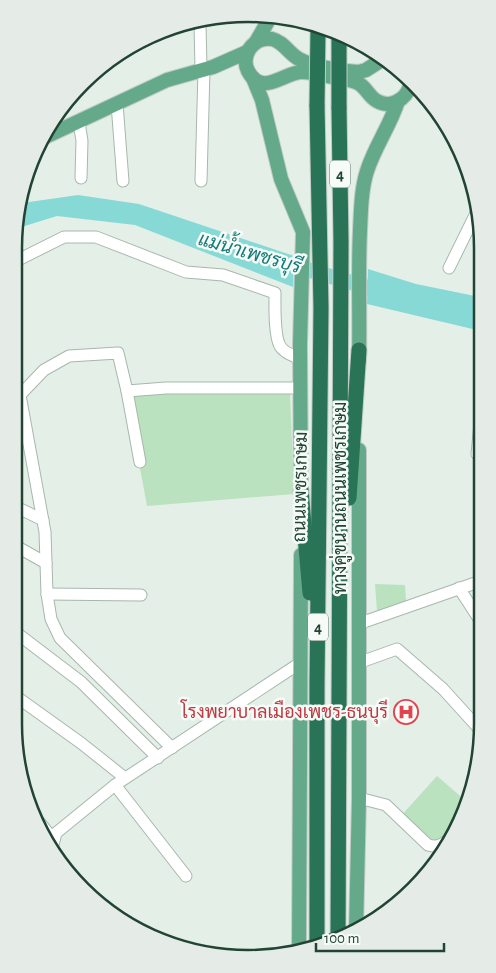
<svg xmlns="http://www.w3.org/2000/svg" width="496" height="973" font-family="'Alegreya Sans',Sarabun,sans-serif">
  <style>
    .green { fill: #bbe2be }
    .water { fill: #87d9d6 }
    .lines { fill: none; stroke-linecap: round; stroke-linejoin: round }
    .river { stroke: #87d9d6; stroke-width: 15 }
    .minor-casing { stroke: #a6b8ae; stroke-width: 13 }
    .major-casing { stroke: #c1cbc6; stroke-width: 16 }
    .highway-casing { stroke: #c1cbc6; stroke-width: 17 }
    .minor { stroke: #fff; stroke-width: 11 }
    .major { stroke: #64a98a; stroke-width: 14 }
    .highway { stroke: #297356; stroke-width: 15 }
    .highway-bridge-casing { stroke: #c1cbc6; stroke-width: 17; stroke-linecap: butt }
    .highway-bridge { stroke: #297356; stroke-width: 15 }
    .labels { text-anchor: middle; stroke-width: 5; stroke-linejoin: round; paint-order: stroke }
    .shield { fill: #f6fbf7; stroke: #617b6e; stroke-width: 1 }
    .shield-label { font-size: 16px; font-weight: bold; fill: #214434 }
    .street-label { font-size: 18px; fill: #214434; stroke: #f6fbf7 }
    .health-label { font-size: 18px; fill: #be3a42; stroke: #f6fbf7; text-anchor: end }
    .water-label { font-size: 19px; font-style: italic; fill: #147b78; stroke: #f6fbf7 }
    .rim { fill: none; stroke: #214434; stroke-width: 2.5 }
  </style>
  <rect width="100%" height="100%" fill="#e4efe8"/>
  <g class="green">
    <polygon points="125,387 290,392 294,494 147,506"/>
    <polygon points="375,584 405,585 406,601 377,611"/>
    <polygon points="437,776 466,801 458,828 441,852 400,817"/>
  </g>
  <g class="water">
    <polygon points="78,195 139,204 294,256 293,287 135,225 57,216 15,229 22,203"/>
    <polygon points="368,269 416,284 480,297 481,331 367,304"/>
  </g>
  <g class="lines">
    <polyline class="river" points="275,260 387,293"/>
    <defs>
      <g id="minor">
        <polyline points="200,23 201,70"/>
        <polyline points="117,104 123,181"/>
        <polyline points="79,122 82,141 81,178"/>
        <polyline points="201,181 204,70"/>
        <path d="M14,262L64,237H96L186,272L223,275L275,293C275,306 274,335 280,346C284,353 294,356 300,359"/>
        <polyline points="449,268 478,209"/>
        <polyline points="127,391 140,462"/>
        <polyline points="481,413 477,454 481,456"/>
        <polyline points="14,506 43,520"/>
        <polyline points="14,545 46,563"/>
        <polyline points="459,588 481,622"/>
        <polyline points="47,594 141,595"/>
        <polyline points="358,624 481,581"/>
        <polyline points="14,631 81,682 158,758"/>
        <polyline points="358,663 397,649 443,689 482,732"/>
        <polyline points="14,695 81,743 125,778"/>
        <polyline points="172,748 60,638 51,619 47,594 45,532 20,395 44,370 69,356 118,353 127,391 166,388 301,388"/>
        <polyline points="115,785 186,876"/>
        <path d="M359,798L386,805L428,845C441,849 446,841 455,833"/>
        <polyline points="35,817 54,840"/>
        <polyline points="52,849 56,833 115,785 300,663"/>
      </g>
      <g id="major">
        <polyline points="256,42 271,16"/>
        <path d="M380,61L366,70L359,72C343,71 313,67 299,59C289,54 284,42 272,39C254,36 240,55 248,71C262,98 284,72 302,72C311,72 322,75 332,77C340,79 350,79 358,83C366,87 369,97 377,101C391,109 406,99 410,86"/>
        <polyline points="253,78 262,100 281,179 303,232 300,344 301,501"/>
        <polyline points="43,138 167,80 213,67 247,52"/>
        <path d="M359,361C360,318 358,274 360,231C361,211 361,190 367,171C375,146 390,126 398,101"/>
        <polyline points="356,932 359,798 359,450"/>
        <polyline points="299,951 301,555"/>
      </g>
      <g id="highway">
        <polyline points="317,105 321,308 317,684 317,946"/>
        <polyline points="301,490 310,593"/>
        <polyline points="349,498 359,350"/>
        <polyline points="338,939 341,242 339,107"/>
      </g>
    </defs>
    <use href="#minor" class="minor-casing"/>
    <use href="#major" class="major-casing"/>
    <use href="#highway" class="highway-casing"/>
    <use href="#minor" class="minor"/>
    <use href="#major" class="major"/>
    <use href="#highway" class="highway"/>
    <defs>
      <g id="highway-bridge">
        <polyline points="317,105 318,29"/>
        <polyline points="339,107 339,34"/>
      </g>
    </defs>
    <use href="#highway-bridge" class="highway-bridge-casing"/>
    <use href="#highway-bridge" class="highway-bridge"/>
  </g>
  <defs>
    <symbol id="hospital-ring" viewBox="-11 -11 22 22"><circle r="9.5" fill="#f6fbf7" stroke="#e0444e" stroke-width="1.5"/><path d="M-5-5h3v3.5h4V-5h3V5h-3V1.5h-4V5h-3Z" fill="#e0444e"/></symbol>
  </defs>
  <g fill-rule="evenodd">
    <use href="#hospital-ring" x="392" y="698" width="28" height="28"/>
  </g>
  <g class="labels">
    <g class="shield">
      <rect x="330" y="160.5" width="20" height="27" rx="4"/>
      <rect x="308" y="613.5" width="20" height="27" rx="4"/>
    </g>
    <g class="shield-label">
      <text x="340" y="180">4</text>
      <text x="318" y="633">4</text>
    </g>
    <g class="street-label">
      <text transform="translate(300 487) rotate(-89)" y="6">ถนนเพชรเกษม</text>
      <text transform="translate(340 498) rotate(-90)" y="6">ทางคู่ขนานถนนเพชรเกษม</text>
    </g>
    <g class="health-label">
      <text x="388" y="718">โรงพยาบาลเมืองเพชร-ธนบุรี</text>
    </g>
    <g class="water-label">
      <text transform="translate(250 252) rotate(16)" y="7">แม่น้ำเพชรบุรี</text>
    </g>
  </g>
  <path d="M0 0H496V973H0ZM248 22H248A226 226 0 0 1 474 248V724A226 226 0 0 1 248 950H248A226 226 0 0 1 22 724V248A226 226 0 0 1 248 22Z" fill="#e5ece7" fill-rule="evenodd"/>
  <path class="rim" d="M248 22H248A226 226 0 0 1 474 248V724A226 226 0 0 1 248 950H248A226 226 0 0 1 22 724V248A226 226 0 0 1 248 22Z"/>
  <path d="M316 943v8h128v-8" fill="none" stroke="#214434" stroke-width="2.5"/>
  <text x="324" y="943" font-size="15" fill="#214434" stroke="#f6fbf7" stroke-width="4" paint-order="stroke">100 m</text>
</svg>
